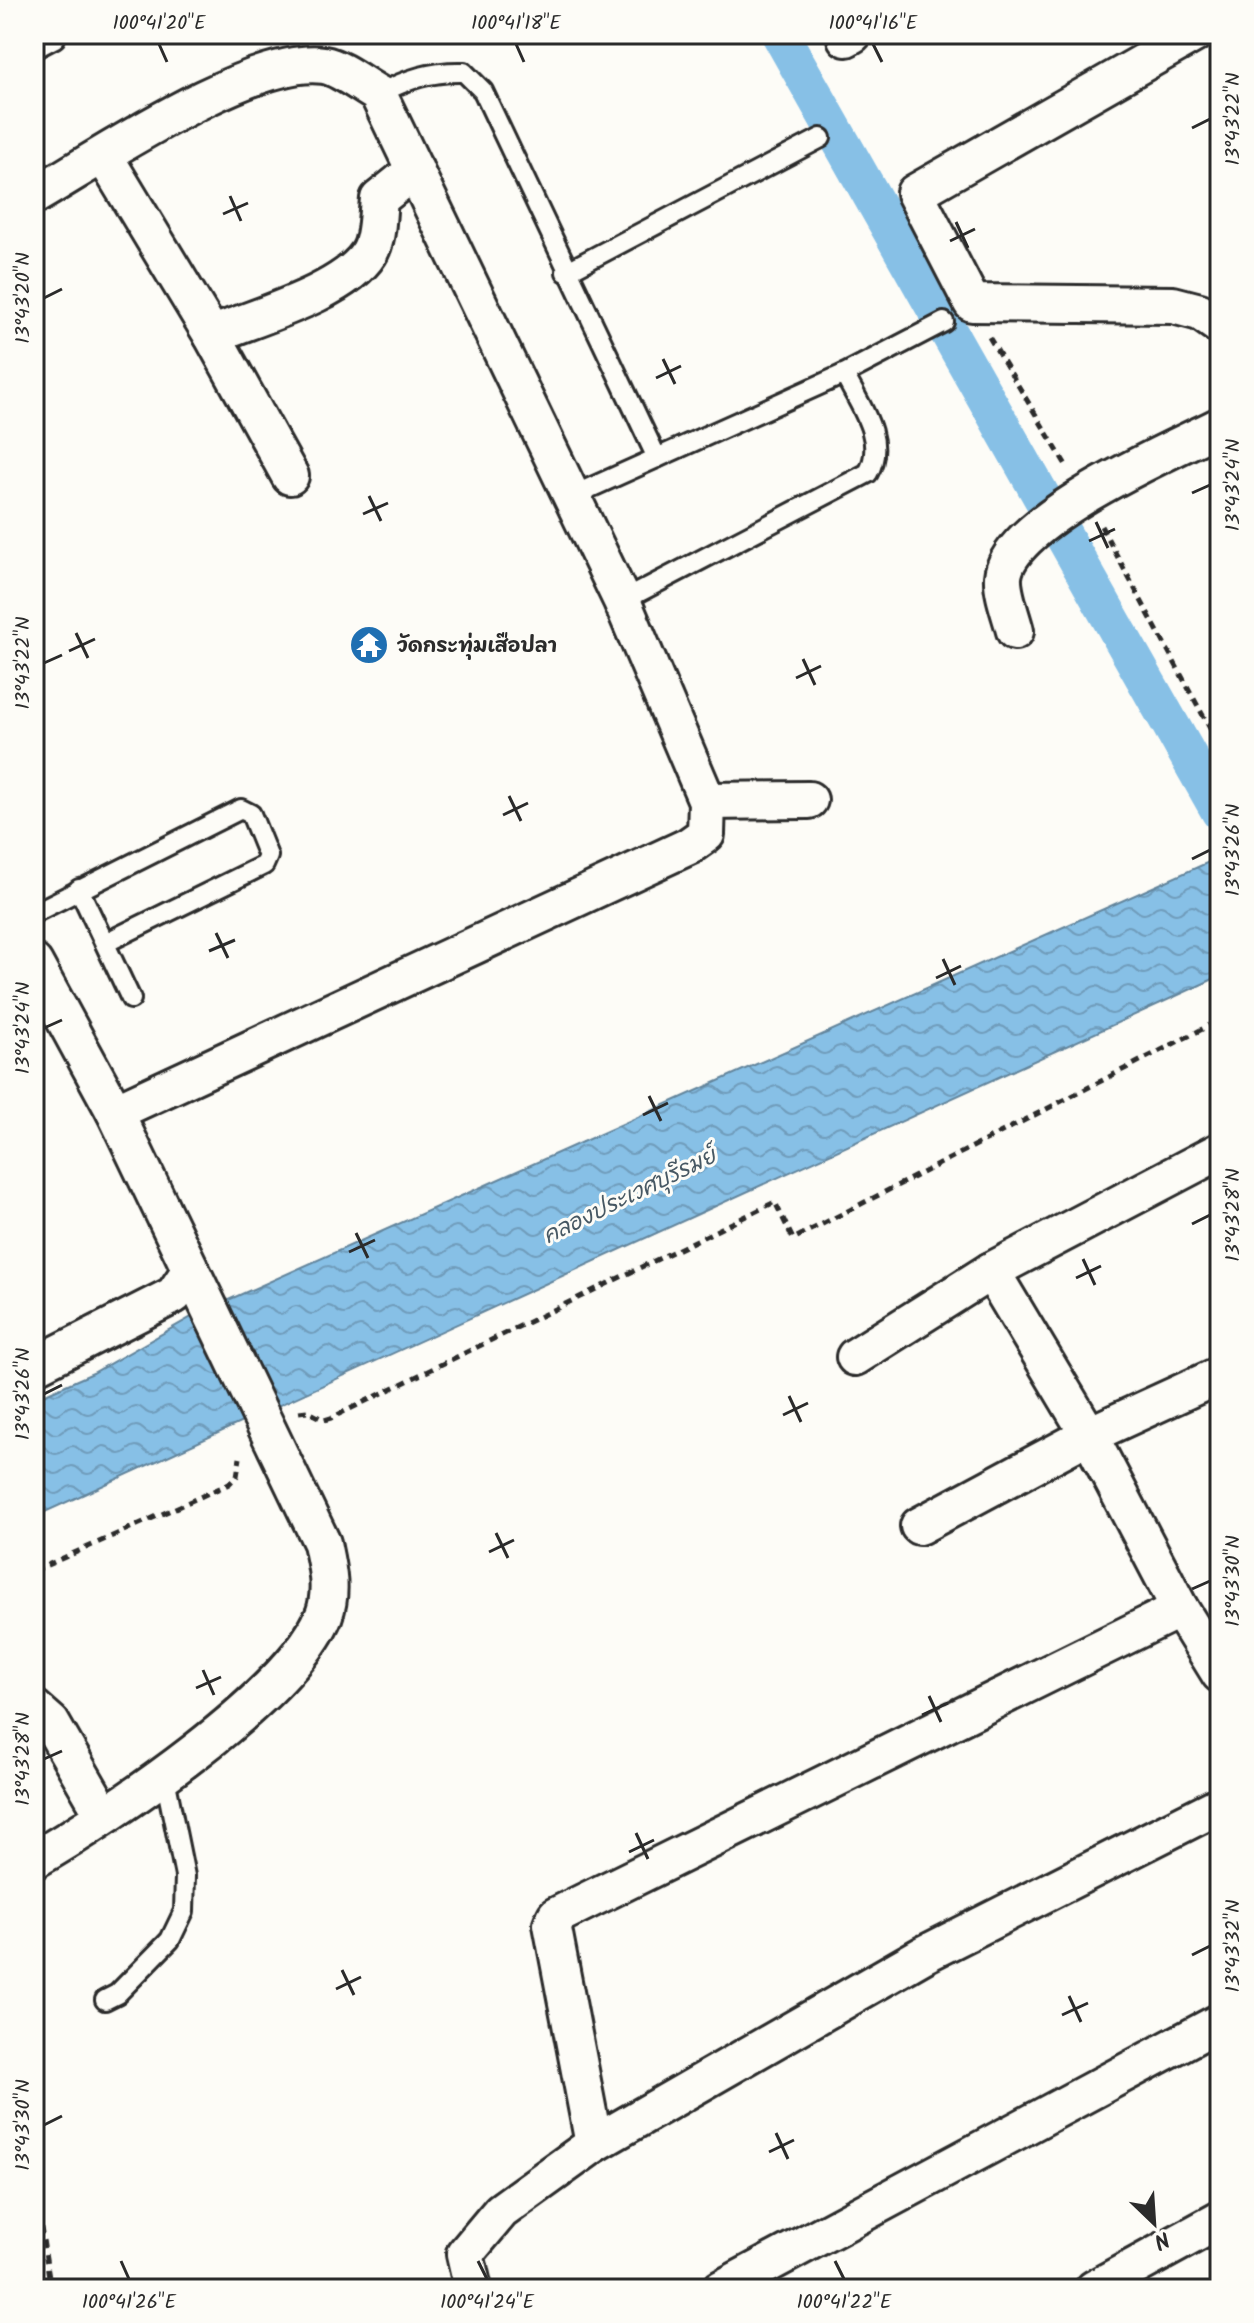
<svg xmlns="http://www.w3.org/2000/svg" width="1254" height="2323" font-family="Kalam,'Playpen Sans Thai',sans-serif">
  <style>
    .water { fill: url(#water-waves); stroke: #62849b; stroke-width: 2 }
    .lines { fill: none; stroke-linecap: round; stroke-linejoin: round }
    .canal { stroke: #87c0e6; stroke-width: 38 }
    .lane-casing { stroke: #2b2b2b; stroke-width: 24 }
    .street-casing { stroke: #2b2b2b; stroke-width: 42 }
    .path { stroke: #2b2b2b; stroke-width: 5; stroke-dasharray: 8 6; stroke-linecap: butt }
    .lane { stroke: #fdfcf7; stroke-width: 18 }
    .street { stroke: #fdfcf7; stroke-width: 36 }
    .ticks { fill: none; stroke: #2b2b2b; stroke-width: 3 }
    .labels { text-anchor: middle; stroke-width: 6; stroke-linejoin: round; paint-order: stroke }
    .poi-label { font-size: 20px; font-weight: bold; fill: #2b2b2b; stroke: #fdfcf7; text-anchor: start }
    .water-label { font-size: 22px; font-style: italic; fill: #475863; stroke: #fdfcf7 }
    .neatline { fill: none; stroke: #2b2b2b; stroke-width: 3 }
    .ticks-label { font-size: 20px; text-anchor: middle; fill: #2b2b2b }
  </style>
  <defs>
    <pattern id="water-waves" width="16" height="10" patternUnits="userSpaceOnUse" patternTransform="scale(2)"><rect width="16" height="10" fill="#87c0e6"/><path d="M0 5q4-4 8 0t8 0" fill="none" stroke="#6f9cbb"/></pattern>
  </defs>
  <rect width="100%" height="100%" fill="#fdfcf7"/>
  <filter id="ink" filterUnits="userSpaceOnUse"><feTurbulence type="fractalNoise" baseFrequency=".0125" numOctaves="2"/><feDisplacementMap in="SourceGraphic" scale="16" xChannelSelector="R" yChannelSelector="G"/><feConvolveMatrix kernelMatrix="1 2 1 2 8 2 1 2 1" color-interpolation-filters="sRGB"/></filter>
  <g filter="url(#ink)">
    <polygon class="water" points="1220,857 1220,976 34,1517 34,1399 93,1373 197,1314"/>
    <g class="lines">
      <polyline class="canal" points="780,34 1220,812"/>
      <defs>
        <g id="lane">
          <polyline points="34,49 55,38"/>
          <path d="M378,94C408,79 431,71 464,72L483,91L657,458"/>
          <polyline points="566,272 821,138"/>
          <polyline points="572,496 844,374 944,322"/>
          <path d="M622,601L868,473C887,440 859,404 844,374"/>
          <polyline points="79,889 131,999"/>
          <polyline points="34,913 241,809 251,814 268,856 264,865 105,943"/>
          <polyline points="105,2000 117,1994 170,1940 184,1911 185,1876 164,1773"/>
        </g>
        <g id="street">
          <polyline points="1194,34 915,193 972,303 1173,305 1200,312 1220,326"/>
          <polyline points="846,38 853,34"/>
          <path d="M104,156L212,335C255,317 344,293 369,253C378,239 377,216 379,199L415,170"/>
          <path d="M34,196C98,159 253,54 324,65C341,68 363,86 378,94L622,601L707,801L706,834L689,846L115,1112"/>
          <polyline points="212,335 290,476"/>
          <path d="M1015,631C1011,615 1002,593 1003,577C1008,520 1172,450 1220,426"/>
          <polyline points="707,801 809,800"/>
          <path d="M34,963L115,1112L322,1543C327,1567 333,1591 324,1615C291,1696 111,1816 34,1860"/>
          <polyline points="991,1271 1089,1435 1180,1609 1220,1674"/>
          <polyline points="855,1357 991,1271 1220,1151"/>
          <polyline points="34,1366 174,1295 190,1271"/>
          <polyline points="919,1526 1089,1435 1220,1375"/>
          <polyline points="34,1708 51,1723 104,1815"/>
          <polyline points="594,2144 552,1924 556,1916 1180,1609"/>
          <polyline points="473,2289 465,2254 501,2211 594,2144 923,1955 1220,1805"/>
          <polyline points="721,2289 1220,2022"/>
          <polyline points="1094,2289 1220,2220"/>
        </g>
      </defs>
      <use href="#lane" class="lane-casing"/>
      <use href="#street" class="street-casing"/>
      <g class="path">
        <polyline points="989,337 1066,465"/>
        <polyline points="1101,526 1220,747"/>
        <polyline points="299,1412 307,1411 324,1420 331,1418 775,1202 793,1239 1220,1020"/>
        <polyline points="34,1571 229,1484 237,1476 240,1458"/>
        <polyline points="34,2185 51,2289"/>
      </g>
      <use href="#lane" class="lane"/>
      <use href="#street" class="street"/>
    </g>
  </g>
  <path class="ticks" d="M159,44L167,62M516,44L524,62M873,44L882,62M1192,128L1210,119M230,196L241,221M223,214L248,203M956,222L968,248M950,241L975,229M44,298L62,289M663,359L675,384M656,378L681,366M1192,493L1210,485M369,496L381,521M363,514L388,503M1096,522L1108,548M1089,541L1115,529M76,633L88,658M69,651L95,639M803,659L815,685M44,663L62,655M796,678L821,666M509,796L521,821M503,815L528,803M1192,859L1210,850M216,933L228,958M209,951L235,940M943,959L955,985M936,978L961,966M44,1028L62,1020M649,1096L661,1121M643,1115L668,1103M1192,1224L1210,1215M356,1233L368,1258M349,1252L375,1240M1083,1259L1095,1285M1076,1278L1101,1266M44,1394L62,1385M789,1396L801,1422M783,1415L808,1403M496,1533L508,1558M489,1552L514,1540M1192,1589L1210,1581M203,1670L214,1695M196,1688L221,1677M929,1696L941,1722M922,1715L948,1703M44,1759L62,1751M636,1833L648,1859M629,1852L654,1840M1192,1955L1210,1946M342,1970L354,1995M336,1989L361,1977M1069,1996L1081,2022M1062,2015L1088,2003M44,2125L62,2116M776,2133L788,2159M769,2152L794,2140M121,2261L129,2279M478,2261L487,2279M835,2261L844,2279"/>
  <defs>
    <symbol id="temple-disc" viewBox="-11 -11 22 22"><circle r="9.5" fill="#1f6fb2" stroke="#fdfcf7"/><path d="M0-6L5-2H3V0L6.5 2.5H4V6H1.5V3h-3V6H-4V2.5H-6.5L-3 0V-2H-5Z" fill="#fff"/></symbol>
  </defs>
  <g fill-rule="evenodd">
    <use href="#temple-disc" x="347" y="623" width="44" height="44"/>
  </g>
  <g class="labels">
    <g class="poi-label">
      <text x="397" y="652">วัดกระทุ่มเสือปลา</text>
    </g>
    <g class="water-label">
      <text transform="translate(629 1195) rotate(-26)" y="8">คลองประเวศบุรีรมย์</text>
    </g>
  </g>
  <rect width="1254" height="2323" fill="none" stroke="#fdfcf7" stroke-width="88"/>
  <g transform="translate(1154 2223) rotate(155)" stroke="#fdfcf7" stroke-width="6" paint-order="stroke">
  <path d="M0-6L14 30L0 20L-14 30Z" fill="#2b2b2b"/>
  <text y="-12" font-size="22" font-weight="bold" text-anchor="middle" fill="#2b2b2b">N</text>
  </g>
  <rect x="44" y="44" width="1166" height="2235" class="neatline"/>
  <g class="ticks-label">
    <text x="159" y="29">100°41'20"E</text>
    <text x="516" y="29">100°41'18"E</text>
    <text x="873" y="29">100°41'16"E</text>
    <text transform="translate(1232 119) rotate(-90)" y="7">13°43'22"N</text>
    <text transform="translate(22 298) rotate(-90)" y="7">13°43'20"N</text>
    <text transform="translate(1232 485) rotate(-90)" y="7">13°43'24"N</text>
    <text transform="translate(22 663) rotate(-90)" y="7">13°43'22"N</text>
    <text transform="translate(1232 850) rotate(-90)" y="7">13°43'26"N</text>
    <text transform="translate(22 1028) rotate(-90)" y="7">13°43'24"N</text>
    <text transform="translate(1232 1215) rotate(-90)" y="7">13°43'28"N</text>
    <text transform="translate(22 1394) rotate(-90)" y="7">13°43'26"N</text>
    <text transform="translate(1232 1581) rotate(-90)" y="7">13°43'30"N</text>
    <text transform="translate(22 1759) rotate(-90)" y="7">13°43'28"N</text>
    <text transform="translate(1232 1946) rotate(-90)" y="7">13°43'32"N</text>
    <text transform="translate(22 2125) rotate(-90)" y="7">13°43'30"N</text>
    <text x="129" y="2308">100°41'26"E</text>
    <text x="487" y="2308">100°41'24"E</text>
    <text x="844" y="2308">100°41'22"E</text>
  </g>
</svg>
